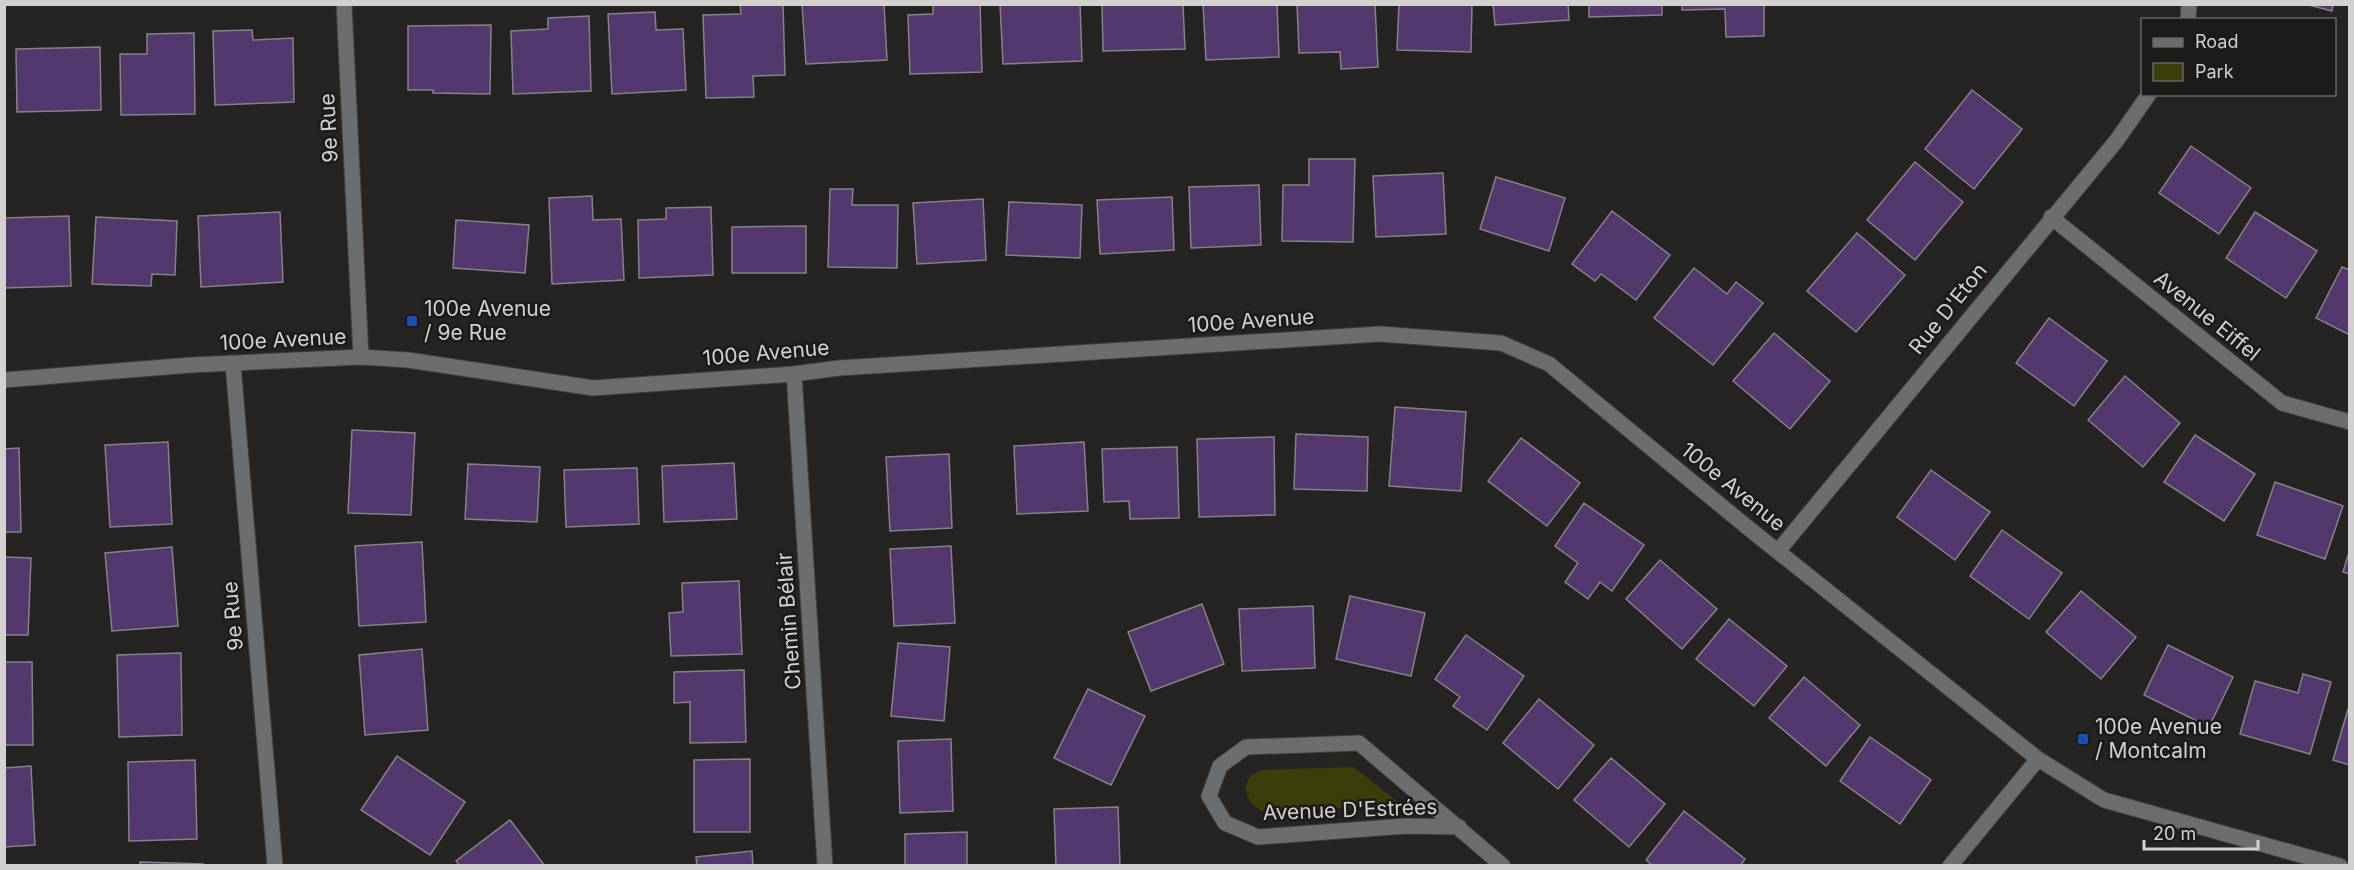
<svg xmlns="http://www.w3.org/2000/svg" width="2354" height="870" font-family="Inter,sans-serif">
  <style>
    .green { fill: #3b3e0b }
    .building { fill: #53386e; stroke: #848285; stroke-width: 1.5 }
    .lines { fill: none; stroke-linecap: round; stroke-linejoin: round }
    .minor-casing { stroke: #42403e; stroke-width: 17 }
    .minor { stroke: #6b6d6e; stroke-width: 15 }
    .transit-dot { fill: #1a4fb4; stroke: #1d1b19; stroke-width: 2 }
    .labels { text-anchor: middle; stroke-width: 5; stroke-linejoin: round; paint-order: stroke }
    .street-label { font-size: 21px; fill: #d3d1d0; stroke: #1d1b19 }
    .poi-label { font-size: 21px; fill: #d3d1d0; stroke: #1d1b19; text-anchor: start }
  </style>
  <rect width="100%" height="100%" fill="#262422"/>
  <polygon class="green" points="1354,767 1399,803 1397,806 1261,811 1250,802 1245,788 1250,776 1261,770"/>
  <g class="building">
    <polygon points="740,4 783,4 785,75 753,76 754,97 706,98 703,15 741,14"/>
    <polygon points="802,4 884,4 887,60 806,64"/>
    <polygon points="933,4 980,4 982,72 910,74 908,15 933,14"/>
    <polygon points="1000,4 1080,4 1082,61 1003,64"/>
    <polygon points="1102,4 1183,4 1185,49 1103,51"/>
    <polygon points="1203,4 1277,4 1279,57 1206,60"/>
    <polygon points="1297,4 1375,4 1378,67 1341,69 1340,52 1299,53"/>
    <polygon points="1399,4 1472,4 1471,52 1397,50"/>
    <polygon points="1493,4 1568,4 1569,20 1495,25"/>
    <polygon points="1589,4 1662,4 1662,15 1589,17"/>
    <polygon points="1682,4 1764,4 1764,36 1726,37 1725,9 1682,10"/>
    <polygon points="2305,4 2333,4 2332,11"/>
    <polygon points="655,12 656,30 683,29 686,90 612,94 608,14"/>
    <polygon points="589,16 591,91 513,94 511,31 548,29 548,18"/>
    <polygon points="491,25 490,94 433,93 433,90 408,90 408,26"/>
    <polygon points="252,30 253,40 293,38 294,102 215,105 213,31"/>
    <polygon points="194,33 195,114 121,115 120,54 147,54 147,34"/>
    <polygon points="100,47 101,110 17,112 16,49"/>
    <polygon points="1972,90 2022,129 1974,189 1925,149"/>
    <polygon points="2191,146 2251,188 2219,234 2159,193"/>
    <polygon points="1309,159 1355,159 1353,242 1282,241 1283,185 1309,185"/>
    <polygon points="1915,162 1963,202 1915,260 1867,220"/>
    <polygon points="1443,173 1446,234 1376,237 1373,176"/>
    <polygon points="1496,177 1565,198 1549,251 1480,229"/>
    <polygon points="1259,185 1261,245 1191,248 1189,187"/>
    <polygon points="830,189 853,189 852,205 898,205 897,268 828,267"/>
    <polygon points="592,196 593,220 621,219 624,280 552,284 549,198"/>
    <polygon points="1172,197 1174,250 1100,254 1097,200"/>
    <polygon points="983,199 986,260 917,264 913,203"/>
    <polygon points="1009,202 1082,205 1080,258 1006,255"/>
    <polygon points="711,207 713,275 639,278 638,220 666,219 666,208"/>
    <polygon points="1612,211 1670,255 1636,300 1601,274 1595,281 1572,264"/>
    <polygon points="280,212 283,282 201,287 198,216"/>
    <polygon points="2255,212 2317,251 2286,298 2226,258"/>
    <polygon points="69,216 71,286 4,288 4,218"/>
    <polygon points="96,217 177,221 175,275 152,274 151,286 92,284"/>
    <polygon points="456,220 529,225 525,273 453,268"/>
    <polygon points="806,226 806,273 732,273 732,227"/>
    <polygon points="1857,233 1905,275 1856,332 1807,291"/>
    <polygon points="2342,267 2350,270 2350,335 2316,318"/>
    <polygon points="1694,268 1727,294 1736,282 1763,303 1713,365 1654,318"/>
    <polygon points="2049,318 2107,361 2074,406 2016,363"/>
    <polygon points="1774,333 1830,381 1790,429 1733,381"/>
    <polygon points="2125,376 2180,423 2143,467 2088,420"/>
    <polygon points="1395,407 1466,412 1461,491 1389,486"/>
    <polygon points="352,430 415,433 411,515 348,513"/>
    <polygon points="1296,434 1368,437 1367,491 1294,489"/>
    <polygon points="2195,435 2255,474 2224,521 2164,482"/>
    <polygon points="1274,437 1275,515 1199,517 1197,439"/>
    <polygon points="1521,438 1580,483 1547,526 1488,481"/>
    <polygon points="168,442 172,524 110,527 105,445"/>
    <polygon points="1084,442 1088,511 1017,514 1014,446"/>
    <polygon points="1177,447 1179,518 1130,519 1129,501 1104,502 1102,449"/>
    <polygon points="19,448 21,532 4,532 4,449"/>
    <polygon points="949,454 952,528 890,531 886,457"/>
    <polygon points="734,463 737,519 664,522 662,466"/>
    <polygon points="468,464 540,467 537,522 465,519"/>
    <polygon points="637,468 639,524 566,527 564,470"/>
    <polygon points="1931,470 1990,512 1955,560 1897,517"/>
    <polygon points="2275,482 2343,506 2325,559 2257,535"/>
    <polygon points="1584,503 1644,545 1612,591 1600,582 1588,599 1565,582 1578,563 1555,546"/>
    <polygon points="2002,530 2062,573 2029,619 1970,576"/>
    <polygon points="422,542 426,622 359,626 355,546"/>
    <polygon points="951,546 955,623 894,626 890,549"/>
    <polygon points="172,547 178,626 112,631 105,553"/>
    <polygon points="2350,549 2350,574 2343,572"/>
    <polygon points="4,557 31,558 28,635 4,635"/>
    <polygon points="1660,560 1717,609 1682,649 1626,599"/>
    <polygon points="739,581 742,654 671,656 669,613 683,612 682,583"/>
    <polygon points="2081,591 2136,637 2101,679 2046,632"/>
    <polygon points="1350,596 1425,613 1411,676 1336,659"/>
    <polygon points="1202,604 1224,664 1151,691 1128,632"/>
    <polygon points="1313,606 1315,668 1242,671 1239,609"/>
    <polygon points="1729,619 1787,666 1754,706 1696,659"/>
    <polygon points="1466,635 1524,676 1487,730 1453,706 1460,697 1435,679"/>
    <polygon points="898,643 950,647 944,721 891,716"/>
    <polygon points="2168,645 2233,677 2209,727 2144,695"/>
    <polygon points="422,649 428,730 365,735 359,655"/>
    <polygon points="181,653 182,735 119,737 117,655"/>
    <polygon points="4,662 32,662 33,745 4,745"/>
    <polygon points="744,670 746,742 690,743 690,702 674,703 674,672"/>
    <polygon points="2303,674 2331,682 2310,754 2240,734 2255,681 2298,693"/>
    <polygon points="1804,677 1860,725 1826,766 1769,718"/>
    <polygon points="1088,689 1145,716 1111,785 1054,758"/>
    <polygon points="1539,699 1594,745 1558,789 1503,743"/>
    <polygon points="2349,706 2350,707 2350,765 2333,760"/>
    <polygon points="1870,737 1931,780 1900,824 1840,781"/>
    <polygon points="951,739 953,811 900,813 898,741"/>
    <polygon points="397,756 465,802 430,855 361,810"/>
    <polygon points="1611,758 1665,804 1629,847 1574,800"/>
    <polygon points="750,759 750,832 694,832 694,760"/>
    <polygon points="195,760 197,839 129,841 128,762"/>
    <polygon points="31,766 35,845 4,847 4,768"/>
    <polygon points="1118,807 1120,866 1056,866 1054,809"/>
    <polygon points="1684,811 1745,859 1740,866 1653,866 1646,860"/>
    <polygon points="510,820 545,866 460,866 456,861"/>
    <polygon points="967,832 967,866 905,866 905,834"/>
    <polygon points="752,851 753,866 697,866 696,857"/>
    <polygon points="140,862 203,864 203,866 140,866"/>
  </g>
  <g class="lines">
    <defs>
      <g id="minor">
        <polyline points="344,4 361,357"/>
        <polyline points="2188,20 2189,4"/>
        <polyline points="2051,217 2282,403 2350,422"/>
        <polyline points="233,364 275,866"/>
        <polyline points="794,374 825,866"/>
        <polyline points="4,380 191,365 361,357 408,360 593,388 794,374 839,368 1380,334 1501,343 1549,364 1747,527 2038,759 2104,800 2340,866"/>
        <polyline points="1779,550 2117,140 2149,94"/>
        <polyline points="1459,827 1406,826 1258,837 1225,823 1209,796 1220,766 1246,747 1359,743 1503,866"/>
        <polyline points="1950,866 2038,759"/>
      </g>
    </defs>
    <use href="#minor" class="minor-casing"/>
    <use href="#minor" class="minor"/>
  </g>
  <g class="transit-dot">
    <rect x="406" y="315" width="12" height="12" rx="3"/>
    <rect x="2077" y="733" width="12" height="12" rx="3"/>
  </g>
  <g class="labels">
    <g class="street-label">
      <text transform="translate(329 128) rotate(-93)" y="7">9e Rue</text>
      <text transform="translate(1948 309) rotate(-51)" y="7">Rue D'Eton</text>
      <text transform="translate(2207 316) rotate(39)" y="7">Avenue Eiffel</text>
      <text transform="translate(1251 321) rotate(-4)" y="7">100e Avenue</text>
      <text transform="translate(283 340) rotate(-3)" y="7">100e Avenue</text>
      <text transform="translate(766 353) rotate(-5)" y="7">100e Avenue</text>
      <text transform="translate(1733 487) rotate(39)" y="7">100e Avenue</text>
      <text transform="translate(233 616) rotate(-95)" y="7">9e Rue</text>
      <text transform="translate(789 621) rotate(-94)" y="7">Chemin Bélair</text>
      <text transform="translate(1350 810) rotate(-2)" y="7">Avenue D'Estrées</text>
    </g>
    <g class="poi-label">
      <text x="424" y="316">100e Avenue<tspan x="424" dy="24">/ 9e Rue</tspan></text>
      <text x="2095" y="734">100e Avenue<tspan x="2095" dy="24">/ Montcalm</tspan></text>
    </g>
  </g>
  <rect width="2354" height="870" fill="none" stroke="#d3d1d0" stroke-width="12"/>
  <rect x="2141" y="18" width="195" height="78" fill="#1d1b19" stroke="#666462" stroke-width="1.5"/>
  <rect x="2153" y="38" width="30" height="9" fill="#6b6d6e" stroke="#666462" stroke-width="1.5"/>
  <text x="2195" y="48" font-size="18" fill="#d3d1d0">Road</text>
  <rect x="2153" y="63" width="30" height="18" fill="#3b3e0b" stroke="#666462" stroke-width="1.5"/>
  <text x="2195" y="78" font-size="18" fill="#d3d1d0">Park</text>
  <path d="M2144 840v9h114v-9" fill="none" stroke="#d3d1d0" stroke-width="3"/>
  <text x="2153" y="840" font-size="18" fill="#d3d1d0" stroke="#1d1b19" stroke-width="4.5" paint-order="stroke">20 m</text>
</svg>
